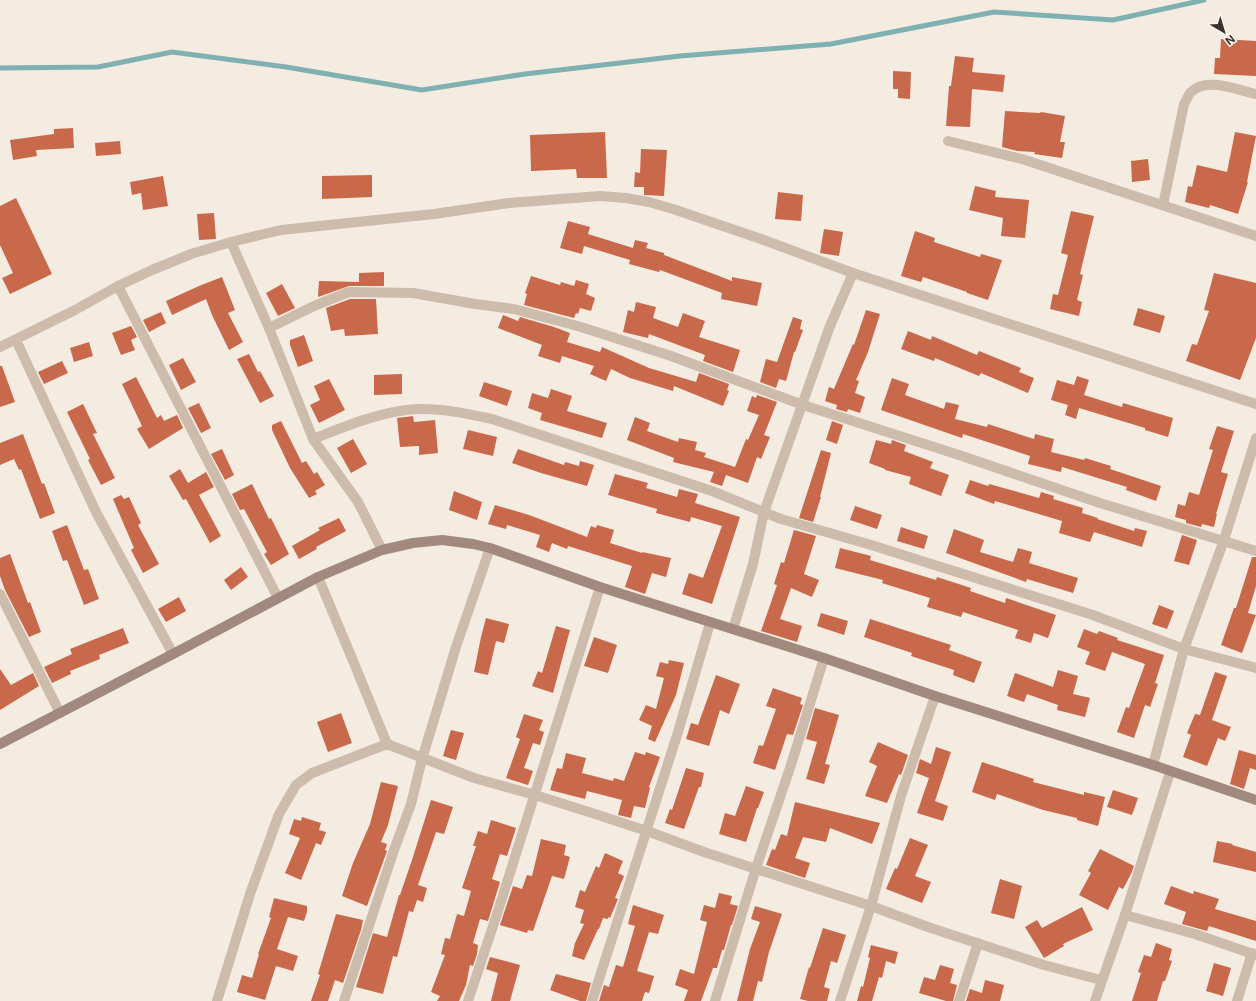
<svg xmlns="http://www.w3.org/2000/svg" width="1256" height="1001" font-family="Inter,sans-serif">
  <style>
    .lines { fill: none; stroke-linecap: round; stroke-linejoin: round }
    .stream { stroke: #7fb0b2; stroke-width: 5 }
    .building { fill: #c8694b }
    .street { stroke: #cdbbac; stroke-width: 10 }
    .secondary { stroke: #a18a7d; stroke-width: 10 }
  </style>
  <rect width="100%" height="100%" fill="#f4ebe1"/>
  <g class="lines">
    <polyline class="stream" points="0,68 98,67 172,52 286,67 422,90 525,74 680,56 831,44 994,12 1113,20 1204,0"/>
  </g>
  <g class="building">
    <polygon points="1221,39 1256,41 1256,76 1214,74 1215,58 1220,58"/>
    <polygon points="955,56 974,58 972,72 1005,75 1003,92 972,89 970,127 946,126 949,86 951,86"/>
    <polygon points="893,71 911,72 910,99 898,98 898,89 893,89"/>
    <polygon points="1005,111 1040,113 1041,112 1065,116 1060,142 1065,142 1062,158 1034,154 1035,152 1017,151 1002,147"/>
    <polygon points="73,128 74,148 36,150 37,156 13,160 10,140 54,134 54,129"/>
    <polygon points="605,132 607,178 577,178 576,169 531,171 530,135"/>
    <polygon points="1235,132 1256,136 1247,182 1248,182 1238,214 1210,205 1209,208 1185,202 1188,186 1192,187 1197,165 1227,172"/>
    <polygon points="120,141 121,154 96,156 95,143"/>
    <polygon points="641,149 667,150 664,196 644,195 644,187 634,187 635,172 640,173"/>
    <polygon points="1148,159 1150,180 1132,182 1131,161"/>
    <polygon points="372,175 372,197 322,199 322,176"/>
    <polygon points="163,176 168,206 143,210 141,193 132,195 130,182"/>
    <polygon points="975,186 996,191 995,197 1029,200 1025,238 1001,236 1003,218 969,210"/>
    <polygon points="778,192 803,195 801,221 775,219"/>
    <polygon points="16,198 52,274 10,294 2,278 13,273 0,245 0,206"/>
    <polygon points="1071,211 1094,216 1080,274 1083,275 1077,300 1082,302 1079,316 1050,309 1053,294 1058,295 1068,255 1061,253"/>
    <polygon points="214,213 216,239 199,240 197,214"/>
    <polygon points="568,221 590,227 588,234 633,248 635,240 648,243 646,248 664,253 664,255 732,281 732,277 762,283 757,306 721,299 722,293 660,270 659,272 629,264 630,260 584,246 582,254 560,248"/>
    <polygon points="824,229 843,232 839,256 820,253"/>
    <polygon points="915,231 935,238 934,242 980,257 981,254 1002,260 988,300 967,293 967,292 923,277 921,282 901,276"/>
    <polygon points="384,272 384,286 349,286 318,297 319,281 359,282 359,273"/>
    <polygon points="1214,273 1256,283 1256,338 1240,380 1186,361 1192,344 1197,345 1209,311 1204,310"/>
    <polygon points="531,276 560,285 561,282 574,286 576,280 589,284 586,294 595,298 591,311 580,308 578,314 576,313 574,318 524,305 527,294 525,293"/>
    <polygon points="222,277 235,310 228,313 243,342 229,350 212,315 206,299 172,315 166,301 199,286"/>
    <polygon points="282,284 295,308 278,316 266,293"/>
    <polygon points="350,299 376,299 378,334 345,336 344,329 331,331 326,308"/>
    <polygon points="636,302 656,307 653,318 678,327 683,313 705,321 699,337 740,350 733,372 703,361 705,355 649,334 648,338 623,332 628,310 634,312"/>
    <polygon points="1138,308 1165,316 1160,333 1133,325"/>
    <polygon points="866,310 880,314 868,352 856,380 859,381 855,393 865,397 860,413 848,409 847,412 836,409 837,405 825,401 829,387 834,389 853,344 854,345"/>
    <polygon points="161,312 166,323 149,332 143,320"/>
    <polygon points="503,315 518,321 520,317 554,327 570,333 567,342 600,352 602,347 649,368 696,382 699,373 729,384 727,390 729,391 723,406 674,386 673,391 630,378 611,369 606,381 590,374 594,366 562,356 560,363 538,356 542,345 498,328"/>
    <polygon points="793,317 802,320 800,329 803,330 795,352 794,352 786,381 779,379 776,388 760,382 766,359 777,362"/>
    <polygon points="131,326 137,337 131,340 135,350 121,355 112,333"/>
    <polygon points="908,331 931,340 932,336 977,355 979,351 1021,368 1019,372 1034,378 1028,393 981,373 979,376 935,358 934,361 901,349"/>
    <polygon points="304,335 313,361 298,367 290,345 290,340"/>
    <polygon points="89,342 93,356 74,362 70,348"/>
    <polygon points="249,354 258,372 260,371 274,396 260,403 237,359"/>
    <polygon points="183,358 196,382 181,390 169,365"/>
    <polygon points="62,361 68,373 44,384 38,372"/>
    <polygon points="0,366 2,366 15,402 0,407"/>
    <polygon points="402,374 402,394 374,395 374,375"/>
    <polygon points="1077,376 1089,380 1084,395 1122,407 1123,403 1173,418 1168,437 1145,430 1145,428 1079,408 1076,419 1065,415 1068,405 1051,400 1057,380 1074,385"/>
    <polygon points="136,377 157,418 161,415 164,421 177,415 183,428 149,449 137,429 142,426 122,384"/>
    <polygon points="892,378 909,384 905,395 944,409 946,402 959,405 955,419 987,427 988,424 1034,439 1035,434 1054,439 1051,452 1084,460 1085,458 1111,466 1110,469 1161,486 1156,501 1126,490 1127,487 1062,467 1061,472 1028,464 1030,456 963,434 962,438 881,410"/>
    <polygon points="329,379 345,410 319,423 310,405 320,400 314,386"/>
    <polygon points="484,382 512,391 507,406 479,396"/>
    <polygon points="551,389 572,396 567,411 607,423 602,438 540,420 542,413 528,408 532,393 548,398"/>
    <polygon points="757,395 777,402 764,435 770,437 761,459 757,457 748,483 726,475 722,486 710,482 714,472 673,462 674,458 627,440 635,417 650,423 647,431 678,442 679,438 697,442 695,450 706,453 704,457 735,467 746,439 748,440 759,415 747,411 752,396 756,398"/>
    <polygon points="199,403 211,428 201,433 188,408"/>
    <polygon points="83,404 97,433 93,434 115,478 101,485 88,460 90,459 67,412"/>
    <polygon points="413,416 414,422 435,420 438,453 419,455 419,446 400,447 397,418"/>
    <polygon points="281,421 302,463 306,461 314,474 317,472 325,485 315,491 317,494 309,498 290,468 272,430 272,425"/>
    <polygon points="832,421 843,425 837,444 826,440"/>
    <polygon points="1217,426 1234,431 1221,472 1228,474 1216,514 1217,514 1214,527 1202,524 1201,527 1186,523 1186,520 1175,517 1178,504 1185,506 1189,492 1199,495 1213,450 1209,449"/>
    <polygon points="468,430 497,437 493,456 463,449"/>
    <polygon points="23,434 42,484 44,483 55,513 40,519 21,469 19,470 14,459 0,465 0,443"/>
    <polygon points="353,439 367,464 351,473 337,448"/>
    <polygon points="876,440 891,444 892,440 906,445 904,451 933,462 930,468 949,475 941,496 909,484 911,477 885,470 885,469 869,463"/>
    <polygon points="222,449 234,475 225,480 211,454"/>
    <polygon points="518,449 564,465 565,462 579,466 580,461 594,465 587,486 541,473 512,463"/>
    <polygon points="821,450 831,453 820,497 821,497 813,522 799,518"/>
    <polygon points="180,469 188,483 206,472 214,487 199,495 221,536 210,543 186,499 183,500 169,476"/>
    <polygon points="615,474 648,483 646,488 677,497 679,489 698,494 695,503 740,517 712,604 682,594 689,573 703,578 722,526 691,517 690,522 656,513 657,509 608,495"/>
    <polygon points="970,480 988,486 989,484 1039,498 1041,492 1054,496 1053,499 1083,508 1082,513 1098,518 1097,519 1134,531 1135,528 1147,531 1142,547 1094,532 1090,542 1059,533 1062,521 995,501 994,504 965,493"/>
    <polygon points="252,484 269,519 271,518 289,554 271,565 264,554 267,552 244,509 240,510 232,494"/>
    <polygon points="454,491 482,502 477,520 449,510"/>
    <polygon points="121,495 124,499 129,497 141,523 138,525 159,564 143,573 131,550 134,548 113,499"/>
    <polygon points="495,505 529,515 587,537 591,526 596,528 597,525 614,530 610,543 642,553 642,552 671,558 666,577 652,573 645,594 625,587 632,566 568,546 567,549 552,543 549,552 536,547 540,535 507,525 506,529 488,524"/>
    <polygon points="855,506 882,515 877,529 850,520"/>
    <polygon points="339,518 346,531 316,547 317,549 299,559 292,546 320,530 318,528"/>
    <polygon points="67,525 84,570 88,569 99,599 84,605 67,560 63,561 52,531"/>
    <polygon points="901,527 928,536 924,549 897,541"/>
    <polygon points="954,529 984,540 980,552 1013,562 1018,548 1032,552 1029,563 1078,578 1073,593 1027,579 1026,582 946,553"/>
    <polygon points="794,530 816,536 804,574 819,580 812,597 791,588 780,619 802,626 797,642 761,631 777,585 774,584 781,562 784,563"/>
    <polygon points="1182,535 1197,540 1189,565 1174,561"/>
    <polygon points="840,548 871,556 870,560 936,580 937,577 971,588 970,591 1005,603 1006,598 1056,615 1048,638 1034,633 1031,643 1015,638 1018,630 963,612 961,617 927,607 930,598 882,583 883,580 835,568"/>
    <polygon points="10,554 28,603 30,602 41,632 29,637 5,590 0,576 0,558"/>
    <polygon points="1252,557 1256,557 1256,586 1248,613 1256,615 1242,653 1221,645 1234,608 1236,608"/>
    <polygon points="241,567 248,577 231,590 224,580"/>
    <polygon points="179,597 186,611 166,622 158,609"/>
    <polygon points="1159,605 1174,611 1167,629 1152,624"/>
    <polygon points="821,613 848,621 844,635 817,626"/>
    <polygon points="486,618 509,624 504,643 496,641 488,675 474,672 481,637"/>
    <polygon points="870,619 951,645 949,650 982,662 974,683 953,675 954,670 911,656 912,653 864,637"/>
    <polygon points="556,626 570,630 553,693 532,686 538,671 542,673"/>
    <polygon points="123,628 129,643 99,655 100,659 70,671 71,674 52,683 44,667 72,654 70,649"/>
    <polygon points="1084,629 1097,634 1099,631 1118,638 1117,640 1164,655 1155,683 1158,684 1150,707 1145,705 1134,738 1117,732 1126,707 1129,708 1145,664 1112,652 1105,671 1085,664 1090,652 1077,647"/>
    <polygon points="594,637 617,645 608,673 584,666"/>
    <polygon points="669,660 684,663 676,695 655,742 648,739 652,726 639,720 646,705 656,709 664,678 656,676 660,662 668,664"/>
    <polygon points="0,669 11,685 33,673 39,686 0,710"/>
    <polygon points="1058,670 1078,676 1073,694 1090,698 1085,717 1057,710 1058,705 1027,694 1024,702 1007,696 1015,673 1053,687"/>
    <polygon points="1215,672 1227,676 1212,720 1231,727 1225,741 1218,738 1207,766 1183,757 1191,735 1187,733 1195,714 1200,715"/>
    <polygon points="716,675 740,684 729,714 720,710 709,746 686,739 691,723 698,725"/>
    <polygon points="773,688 802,698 800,704 803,705 793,735 787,734 775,770 753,763 759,745 763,746 776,709 766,706"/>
    <polygon points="815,708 839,715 825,764 830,765 824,784 806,779 817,742 806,739"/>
    <polygon points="341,713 352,743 328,752 317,722"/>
    <polygon points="524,714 543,720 539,730 544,732 540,745 533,743 524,768 533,771 528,785 506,778 520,739 516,737"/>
    <polygon points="451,730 464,733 456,760 443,756"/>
    <polygon points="878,742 908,755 901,775 899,774 887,803 865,796 877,766 869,762"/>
    <polygon points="936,747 951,752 935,801 948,806 943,821 917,813 929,778 916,773 920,759 931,764"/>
    <polygon points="1239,750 1256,755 1256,770 1250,768 1244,789 1230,784"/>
    <polygon points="635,752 645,755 646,752 660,757 649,787 650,788 645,808 634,806 631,818 618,815 622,800 587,791 585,799 550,790 557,768 562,769 566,753 586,758 582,773 613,781 614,778 624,781"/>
    <polygon points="982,762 1034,779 1033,782 1084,795 1084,792 1105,797 1098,826 1077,820 1077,818 1043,810 997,794 995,800 972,792"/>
    <polygon points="686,768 704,773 701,787 699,787 684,829 665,823 670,809 672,810"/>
    <polygon points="381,782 398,786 388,825 381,842 387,844 385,850 387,851 367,906 342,896 353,863 370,824"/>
    <polygon points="746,786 764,792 758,808 757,808 746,842 719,834 725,813 735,816"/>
    <polygon points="1113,790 1138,798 1132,815 1107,807"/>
    <polygon points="431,800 453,807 444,834 436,832 418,885 427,888 423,902 417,900 413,912 409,911 397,957 393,956 383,994 356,987 373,933 387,937 399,895 400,895 412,860"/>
    <polygon points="795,802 880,823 872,844 830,828 826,842 803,837 795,858 810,863 805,878 766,865 772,849 775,850 781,834 787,836"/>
    <polygon points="302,817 321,823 319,830 326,832 321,845 316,843 301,880 285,873 300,838 289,834 294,819 301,821"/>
    <polygon points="491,820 516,828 507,856 500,854 492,879 500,882 488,921 480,919 473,943 478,945 477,954 473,966 470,965 466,985 459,1001 437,1001 440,996 431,992 445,955 441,954 445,938 450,939 457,914 464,916 471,891 462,888 476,846 473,846 478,831 487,834"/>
    <polygon points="910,838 928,845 915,876 931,882 922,903 886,889 895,868 897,869"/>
    <polygon points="541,839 566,845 564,855 570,857 564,879 552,876 533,931 528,930 527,933 500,925 513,886 522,889 527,875 532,876"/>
    <polygon points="1217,841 1233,844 1232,845 1256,852 1256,872 1213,862"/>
    <polygon points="1100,849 1134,866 1131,874 1123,889 1119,887 1108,910 1079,895 1091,873 1088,871"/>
    <polygon points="605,853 623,861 618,873 624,876 615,898 618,899 610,918 608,917 608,919 603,918 599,929 598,929 584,960 572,956 575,943 584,924 580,923 584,910 575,907 580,890 585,892 596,866 599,868"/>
    <polygon points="1000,879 1022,886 1014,919 991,913"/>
    <polygon points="1171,886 1193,894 1194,891 1219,899 1215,909 1256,921 1256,941 1209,926 1207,931 1182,924 1186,912 1164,904"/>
    <polygon points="719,893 732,896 730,904 738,906 732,925 731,925 724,950 722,950 717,968 713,968 701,1001 684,1001 688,990 675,985 680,969 694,974 707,922 700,920 704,905 715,908"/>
    <polygon points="274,898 307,906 307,912 304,921 288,917 277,949 298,956 293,971 276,966 265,1000 237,992 242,975 252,978 259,954 258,954 271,918 269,917"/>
    <polygon points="633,905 664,915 658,934 649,932 637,971 654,976 649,993 645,992 642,1001 599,1001 604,985 609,987 616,965 623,967 635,926 628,924"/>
    <polygon points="755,906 782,914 769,952 762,982 758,981 753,1001 737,1001 750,949 760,922 751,919"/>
    <polygon points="1082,907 1093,930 1063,944 1064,946 1044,958 1025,927 1037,920 1042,928"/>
    <polygon points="336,914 363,920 361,930 343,983 335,980 328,1001 311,1001 320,975 318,974"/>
    <polygon points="823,928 846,935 837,963 831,961 824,987 830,989 827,1001 808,1001 800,999 809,967 810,968"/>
    <polygon points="1156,943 1172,949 1169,960 1172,961 1165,981 1163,981 1157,1001 1132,1001 1141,973 1138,972 1144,955 1151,957"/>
    <polygon points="871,945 898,952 895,964 886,961 882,978 879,977 872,1001 857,1001 861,986 863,987 870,958 868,957"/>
    <polygon points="490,957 520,965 510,1001 491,1001 498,973 486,969"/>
    <polygon points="1214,963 1231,968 1223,996 1206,991"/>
    <polygon points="940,965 954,969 950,983 957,985 953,1001 946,1001 919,993 924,977 935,980"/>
    <polygon points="556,974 591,983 586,1001 580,1001 550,990"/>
    <polygon points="985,980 1004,985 1000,1001 966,1001 970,989 982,993"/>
  </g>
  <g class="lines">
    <g class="street">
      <polyline points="948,141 1022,159 1256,236"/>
      <path d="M1163,205L1184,104C1186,101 1188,96 1190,93C1205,76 1237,90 1256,94"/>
      <polyline points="231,242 269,328 313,439 358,502 382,550"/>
      <polyline points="118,286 278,598"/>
      <polyline points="269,328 314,306 349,292 413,293 475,304 514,309 581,327 671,356 803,405 956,454 1100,503 1256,551"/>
      <polyline points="16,340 96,512 173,654"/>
      <polyline points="0,347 75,310 118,286 152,270 191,254 231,242 281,230 434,214 509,203 600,196 626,198 649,202 673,209 761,239 853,273 1256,404"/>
      <path d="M313,439C346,426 386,409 422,409C446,409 469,414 492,419L712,491L781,519L868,544L1090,614L1184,649L1256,668"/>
      <polyline points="318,577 356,668 387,744"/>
      <polyline points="0,594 60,713"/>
      <polyline points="733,629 753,564 764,512 830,326 853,273"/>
      <polyline points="1153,765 1184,649 1224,540 1256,438"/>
      <polyline points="1125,915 1195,934 1256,955"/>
      <polyline points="217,1001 250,894 279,814 296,785 312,773 387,744 474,778 535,795 592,813 647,831 704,852 871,906 928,927 1044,965 1101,980"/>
      <polyline points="344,1001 394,850 411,804 422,759 456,647 490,548"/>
      <polyline points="468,1001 498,911 600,587"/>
      <polyline points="592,1001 678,732 710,623"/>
      <polyline points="715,1001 756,868 791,765 824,658"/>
      <polyline points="840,1001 871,906 901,796 935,696"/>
      <polyline points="959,1001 978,943"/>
      <polyline points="1095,1001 1125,915 1170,772"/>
      <polyline points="1237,1001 1252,953"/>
    </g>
    <polyline class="secondary" points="0,744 173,654 318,577 382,550 413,543 442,540 473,544 490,548 600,587 824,658 935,696 1153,765 1256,800"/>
  </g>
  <g transform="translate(1224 32) rotate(142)" stroke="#fbf5ee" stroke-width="3" paint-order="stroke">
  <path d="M0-3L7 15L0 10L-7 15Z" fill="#3b302b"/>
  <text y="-6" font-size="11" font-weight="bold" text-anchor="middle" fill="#3b302b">N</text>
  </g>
</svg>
